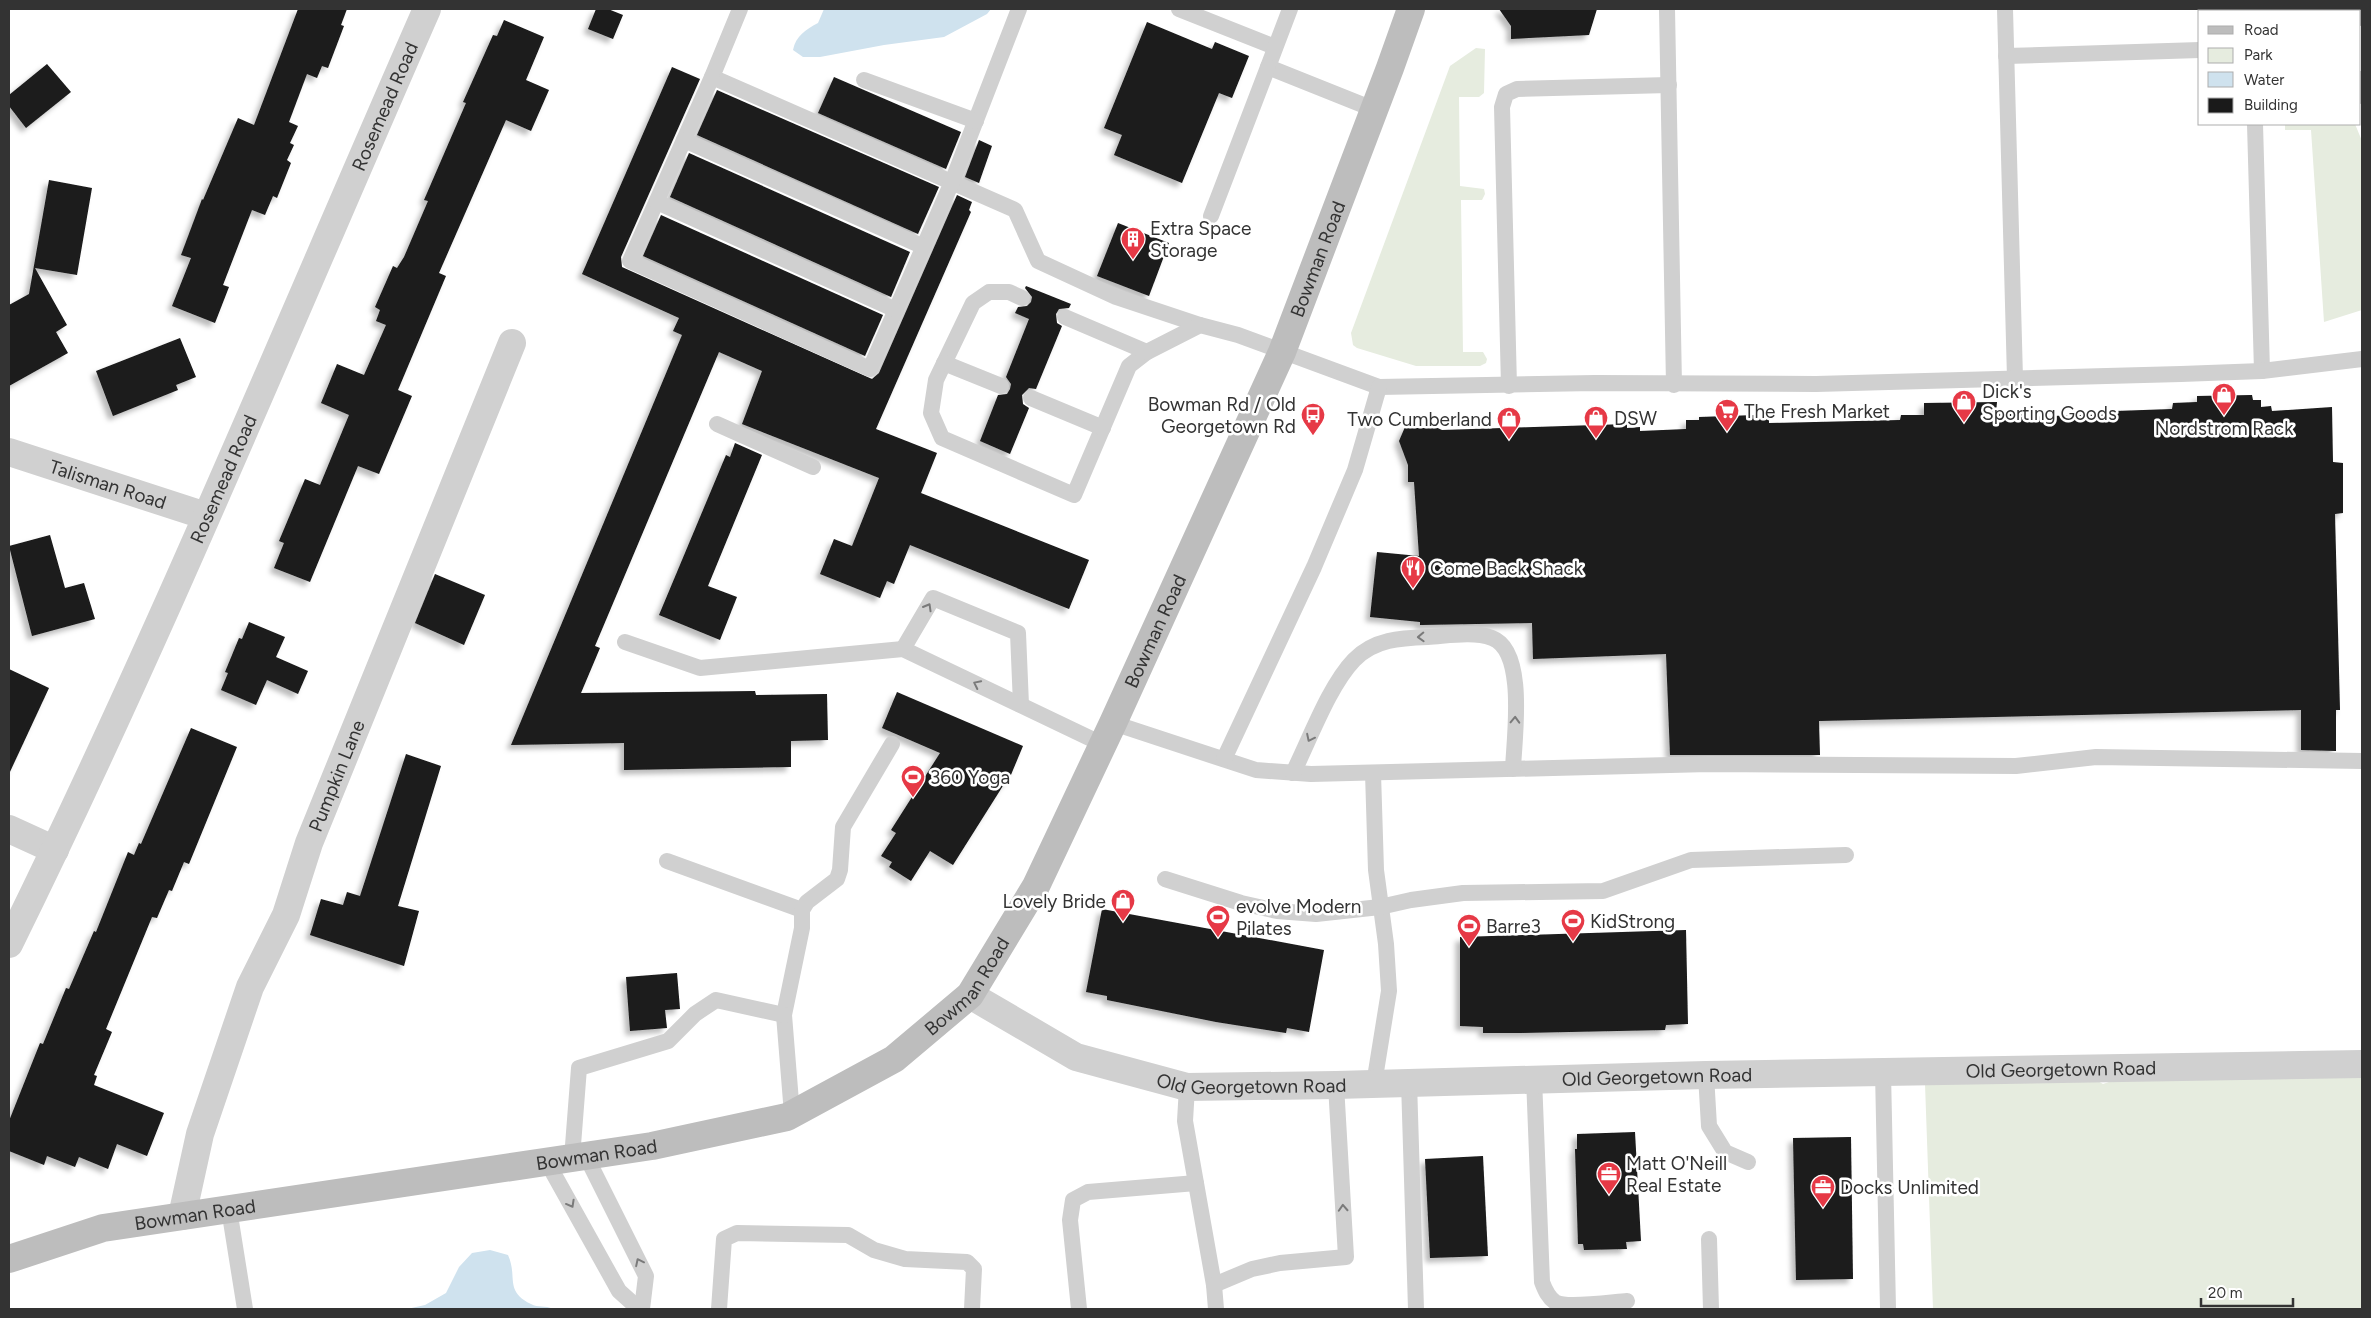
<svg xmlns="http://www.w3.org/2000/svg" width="2371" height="1318" font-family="Figtree,sans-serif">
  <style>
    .green { fill: #e6ecdf }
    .water { fill: #cfe2ee }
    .building { fill: #1a1a1a; filter: url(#shadow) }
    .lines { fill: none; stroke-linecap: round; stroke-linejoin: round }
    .service { stroke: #d0d0d0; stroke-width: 16 }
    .minor { stroke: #d0d0d0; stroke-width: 28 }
    .secondary { stroke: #bdbdbd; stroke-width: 28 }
    .trunk { stroke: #a2a2a2; stroke-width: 28 }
    .oneway { stroke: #7a7a7a }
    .labels { text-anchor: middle; stroke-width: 5; stroke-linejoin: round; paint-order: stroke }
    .street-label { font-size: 19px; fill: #333; stroke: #fff }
    .poi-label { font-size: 19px; fill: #333; stroke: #fff; text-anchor: start }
  </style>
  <defs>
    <filter id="shadow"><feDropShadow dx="-4.5" dy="4.5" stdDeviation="2.5" flood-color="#0004"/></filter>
  </defs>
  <rect width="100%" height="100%" fill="#fff"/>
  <g class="green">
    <polygon points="1476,48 1485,49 1484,93 1479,97 1459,97 1460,186 1484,189 1485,194 1482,200 1461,200 1463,352 1483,352 1487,359 1486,363 1480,366 1416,366 1357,348 1353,345 1351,333 1450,66"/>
    <polygon points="2285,124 2355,124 2362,141 2362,310 2324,322 2311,130 2285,130"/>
    <polygon points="2362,1077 2362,1309 1933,1309 1925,1084 2096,1080 2103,1084 2115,1080"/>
  </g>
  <g class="water">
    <path d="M824,9H991L987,14L944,37L884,45L820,57H803L793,50C796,36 805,30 818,23Z"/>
    <path d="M490,1250L508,1255C518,1277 504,1291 531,1304C538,1308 545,1305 553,1309H407L425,1305L446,1293L459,1267L472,1253Z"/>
  </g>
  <g class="building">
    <polygon points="298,9 347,9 341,25 344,26 328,68 322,66 317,78 307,74 289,122 298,126 290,143 294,145 287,160 291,163 277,198 273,196 265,215 252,210 223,285 229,287 215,323 172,306 191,258 181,255 202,199 203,200 238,118 254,125"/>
    <polygon points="596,9 608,9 623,15 613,39 588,29"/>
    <polygon points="1499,9 1597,9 1589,35 1511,39 1511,26"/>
    <polygon points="504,20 544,37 526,80 549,90 531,131 506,120 439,273 446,276 398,390 412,396 379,474 358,466 310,582 274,568 284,543 279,541 305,479 320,485 349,415 321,403 337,364 364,375 386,325 376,321 380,310 375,307 393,266 397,268 404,257 428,201 424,200 466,103 463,102 493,35 497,36"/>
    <polygon points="1147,22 1212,49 1215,42 1249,56 1232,98 1219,93 1182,183 1114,155 1122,135 1104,128"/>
    <polygon points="47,64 71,92 26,128 9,106 9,95"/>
    <polygon points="672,67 700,79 621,257 622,267 872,379 879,373 957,195 972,202 969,210 971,212 876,429 937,453 921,493 1089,560 1069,609 910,545 894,584 887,581 880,598 820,574 834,539 852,546 879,478 742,424 762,371 719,352 595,646 600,648 581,693 755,691 756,695 827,694 828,740 791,741 791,767 624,770 624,743 511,745 682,335 673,331 679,318 582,274"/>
    <polygon points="834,77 961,132 946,169 818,113"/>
    <polygon points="717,90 939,187 918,234 697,135"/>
    <polygon points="979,140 992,146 979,183 965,177"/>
    <polygon points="689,153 910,252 891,297 670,197"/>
    <polygon points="49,180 92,188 77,275 35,268 67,325 56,332 68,353 9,386 9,305 29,294"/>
    <polygon points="661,215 883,315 865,356 643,256"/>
    <polygon points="1118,223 1169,243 1149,296 1097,276"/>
    <polygon points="1026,286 1071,304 1069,308 1059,309 1056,314 1057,323 1062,326 1036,389 1029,388 1022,395 1023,404 1029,408 1010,454 980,441 998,395 1007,394 1010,389 1011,384 1006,377 1029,319 1015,313 1018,307 1027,306 1031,302 1032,297 1025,288"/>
    <polygon points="180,338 196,377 176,385 178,390 113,416 96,371"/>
    <polygon points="2252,395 2253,400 2261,400 2261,407 2271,406 2272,411 2332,407 2333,462 2343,463 2343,513 2335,514 2340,710 2336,710 2336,751 2301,750 2301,710 1819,721 1820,755 1670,755 1666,654 1533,659 1532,623 1420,625 1420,622 1370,617 1377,552 1419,556 1414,482 1408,482 1408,465 1399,441 1405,427 1420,420 1442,430 1627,424 1627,428 1640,427 1640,431 1686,429 1686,420 1699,420 1699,417 1756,415 1756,419 1769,418 1769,423 1900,420 1901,415 1924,415 1924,403 1997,402 1996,413 2022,413 2021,417 2115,414 2115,411 2172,409 2173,403 2197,402 2197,396"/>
    <polygon points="735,443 762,455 708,586 737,597 720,640 659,615 726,455 730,457"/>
    <polygon points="50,535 65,588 84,583 95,619 32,636 9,546"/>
    <polygon points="435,574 485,595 464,645 415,623"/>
    <polygon points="249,622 285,637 276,657 308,671 298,694 267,680 256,705 221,690 228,673 225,672 239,638 242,639"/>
    <polygon points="9,669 49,688 9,774"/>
    <polygon points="897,692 1023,746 1008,782 1006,781 953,865 930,851 911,881 889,867 892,862 881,856 896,833 891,830 940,753 882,728"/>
    <polygon points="191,728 237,747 189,864 184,862 172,891 169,890 157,918 152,917 106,1029 112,1032 94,1075 97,1076 94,1085 164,1113 147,1156 117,1144 108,1169 79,1157 75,1167 47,1156 44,1165 9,1151 9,1121 40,1043 43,1044 66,988 69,989 94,931 96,932 128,852 134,855 139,843 141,844"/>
    <polygon points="406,754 441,766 398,906 419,911 404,966 310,935 321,899 343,905 347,892 360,896"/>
    <polygon points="1102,909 1324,950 1309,1032 1287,1028 1286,1033 1216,1022 1107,1000 1107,996 1086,992"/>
    <polygon points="1686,930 1688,1024 1666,1025 1665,1030 1521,1033 1483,1033 1483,1027 1460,1026 1460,937"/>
    <polygon points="677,973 680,1009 665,1010 667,1028 630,1031 626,977"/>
    <polygon points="1635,1132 1641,1241 1626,1242 1627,1249 1584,1250 1583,1244 1578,1244 1575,1149 1577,1149 1577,1134"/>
    <polygon points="1851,1137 1853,1279 1796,1280 1793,1138"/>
    <polygon points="1483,1156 1488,1256 1430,1258 1425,1159"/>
  </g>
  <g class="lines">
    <g class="service">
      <polyline points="740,9 712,77 1015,210 1038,261 1116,297 1200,325"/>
      <polyline points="1179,9 1275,47"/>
      <polyline points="1290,9 1268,67 1373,109"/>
      <polyline points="1667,9 1674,385"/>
      <polyline points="2005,9 2015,378"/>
      <polyline points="2006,56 2200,50"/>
      <polyline points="712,77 630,261 870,369 952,182 1019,9"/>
      <polyline points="864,80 976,121"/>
      <polyline points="2255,124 2262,371"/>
      <polyline points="684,140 924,247"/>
      <polyline points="657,202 896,310"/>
      <polyline points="1211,216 1268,67"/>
      <polyline points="1022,298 1009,292 989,292 973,303 936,380 931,413 942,438 1074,495 1129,366 1147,352 1200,325 1238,335 1379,387 1595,383 1816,384 2181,374 2262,371 2362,359"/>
      <polyline points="1065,317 1147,352"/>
      <polyline points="944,363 1001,386"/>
      <polyline points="1509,386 1502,107 1506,94 1517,89 1669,85"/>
      <polyline points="1031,398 1103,428"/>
      <polyline points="717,424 813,467"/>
      <polyline points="625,642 700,668 903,649 1102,744"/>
      <polyline points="903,649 933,598 1018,633 1021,705"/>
      <polyline points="1113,723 1256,770 1311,774 1709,764 2016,766 2096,757 2362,761"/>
      <polyline points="1224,759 1314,567 1355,470 1379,387"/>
      <path d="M1293,773C1310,739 1329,686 1354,660C1374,639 1401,638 1428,637C1447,636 1473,631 1492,638C1527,651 1514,739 1513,769"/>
      <polyline points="1373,773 1376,870 1386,944 1389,991 1374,1084"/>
      <polyline points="667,861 802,910"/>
      <polyline points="1165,879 1241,903 1277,911 1316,914 1380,907 1411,900 1463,893 1603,891 1691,860 1846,855"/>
      <polyline points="1883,1072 1888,1309"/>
      <polyline points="1706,1075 1709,1126 1725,1152 1748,1162"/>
      <path d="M1534,1078L1542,1282C1545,1290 1548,1297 1555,1302C1566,1309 1612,1302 1627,1301"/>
      <polyline points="1409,1082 1416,1309"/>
      <polyline points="1187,1087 1185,1121 1214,1285 1252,1269 1280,1263 1346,1257 1336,1085"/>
      <polyline points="792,1114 784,1015 802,928 802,910 807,902 837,879 840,870 843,827 892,744"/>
      <polyline points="586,1156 646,1276 642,1309"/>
      <polyline points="572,1158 579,1068 668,1041 695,1014 716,1000 784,1015"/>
      <polyline points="547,1162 619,1291 639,1309"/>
      <polyline points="229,1209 245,1309"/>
      <polyline points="1709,1239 1711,1309"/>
      <polyline points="1214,1285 1216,1309"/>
      <polyline points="719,1309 724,1239 737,1233 848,1235 874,1250 905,1259 967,1262 974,1269 972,1309"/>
      <polyline points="1079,1309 1070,1220 1073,1200 1088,1192 1196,1183"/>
    </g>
    <g class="minor">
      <path id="s1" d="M9,452L206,516"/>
      <polyline points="9,829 55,850"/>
      <path id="s2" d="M9,944C160,638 290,321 427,9"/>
      <path id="s3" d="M970,995L1076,1057L1187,1087L1336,1085L1706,1075L2362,1064"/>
      <path id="s4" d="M182,1216L200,1134L250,987L286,915L309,843L512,343"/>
    </g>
    <g class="secondary">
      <polyline points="2327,9 2328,11"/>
      <polyline points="2360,85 2362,90"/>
      <path id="s5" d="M9,1259L103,1228L652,1146L787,1117L894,1059L970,995L1036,886L1113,723L1282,352L1390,68L1411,9"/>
    </g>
    <polyline class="trunk" points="2361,9 2362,12"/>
  </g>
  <defs><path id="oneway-chevron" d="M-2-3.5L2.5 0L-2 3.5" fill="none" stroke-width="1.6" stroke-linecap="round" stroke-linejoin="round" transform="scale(1.25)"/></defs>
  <g class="oneway">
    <use href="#oneway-chevron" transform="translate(928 607) rotate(-60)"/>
    <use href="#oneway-chevron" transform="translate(1421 637) rotate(178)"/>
    <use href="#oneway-chevron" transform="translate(977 684) rotate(-154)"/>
    <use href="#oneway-chevron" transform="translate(1515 720) rotate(-88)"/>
    <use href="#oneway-chevron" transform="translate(1310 738) rotate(116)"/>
    <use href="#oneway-chevron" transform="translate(571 1204) rotate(61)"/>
    <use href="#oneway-chevron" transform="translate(1343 1208) rotate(-93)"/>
    <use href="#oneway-chevron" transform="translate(639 1262) rotate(-116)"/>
  </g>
  <defs>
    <symbol id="building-pin" viewBox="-11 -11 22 30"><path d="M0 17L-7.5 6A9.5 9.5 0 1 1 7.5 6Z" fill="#e63946" stroke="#fff"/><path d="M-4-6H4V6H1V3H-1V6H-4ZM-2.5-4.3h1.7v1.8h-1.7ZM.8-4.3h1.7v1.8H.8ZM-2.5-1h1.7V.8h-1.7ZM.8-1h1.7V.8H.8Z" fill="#fff"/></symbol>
    <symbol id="shop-pin" viewBox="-11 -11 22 30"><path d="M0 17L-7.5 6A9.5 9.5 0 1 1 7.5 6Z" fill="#e63946" stroke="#fff"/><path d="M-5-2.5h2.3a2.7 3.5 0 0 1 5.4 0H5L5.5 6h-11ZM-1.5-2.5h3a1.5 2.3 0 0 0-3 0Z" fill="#fff"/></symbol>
    <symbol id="supermarket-pin" viewBox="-11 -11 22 30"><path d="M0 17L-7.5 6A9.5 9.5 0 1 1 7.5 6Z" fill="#e63946" stroke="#fff"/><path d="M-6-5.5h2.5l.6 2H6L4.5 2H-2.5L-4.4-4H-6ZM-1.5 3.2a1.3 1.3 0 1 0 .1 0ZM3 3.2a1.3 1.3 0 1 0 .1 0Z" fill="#fff"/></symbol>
    <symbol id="bus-pin" viewBox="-11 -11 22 30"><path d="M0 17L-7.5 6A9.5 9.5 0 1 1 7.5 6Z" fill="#e63946" stroke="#fff"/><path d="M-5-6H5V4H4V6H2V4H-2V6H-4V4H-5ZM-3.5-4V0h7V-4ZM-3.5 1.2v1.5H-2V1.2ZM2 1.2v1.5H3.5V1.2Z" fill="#fff"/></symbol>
    <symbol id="restaurant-pin" viewBox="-11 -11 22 30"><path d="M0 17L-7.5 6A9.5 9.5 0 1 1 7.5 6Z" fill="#e63946" stroke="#fff"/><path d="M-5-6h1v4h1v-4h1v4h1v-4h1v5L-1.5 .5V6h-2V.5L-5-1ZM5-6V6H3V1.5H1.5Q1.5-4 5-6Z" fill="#fff"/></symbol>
    <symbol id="stadium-pin" viewBox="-11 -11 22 30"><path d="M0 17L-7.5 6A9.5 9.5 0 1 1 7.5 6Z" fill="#e63946" stroke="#fff"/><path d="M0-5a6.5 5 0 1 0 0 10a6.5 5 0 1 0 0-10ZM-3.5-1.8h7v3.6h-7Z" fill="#fff"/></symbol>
    <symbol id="office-pin" viewBox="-11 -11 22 30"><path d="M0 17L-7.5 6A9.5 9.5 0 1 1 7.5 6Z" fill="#e63946" stroke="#fff"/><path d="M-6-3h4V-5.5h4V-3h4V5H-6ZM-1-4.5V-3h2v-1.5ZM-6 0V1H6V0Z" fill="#fff"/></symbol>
  </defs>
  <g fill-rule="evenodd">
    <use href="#building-pin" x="1119" y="225" width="28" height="38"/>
    <use href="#shop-pin" x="2210" y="381" width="28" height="38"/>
    <use href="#shop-pin" x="1950" y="388" width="28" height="38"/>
    <use href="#supermarket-pin" x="1713" y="397" width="28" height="38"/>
    <use href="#bus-pin" x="1299" y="401" width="28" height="38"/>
    <use href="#shop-pin" x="1582" y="404" width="28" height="38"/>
    <use href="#shop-pin" x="1495" y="405" width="28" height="38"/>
    <use href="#restaurant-pin" x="1399" y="554" width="28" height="38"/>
    <use href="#stadium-pin" x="899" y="763" width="28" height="38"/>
    <use href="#shop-pin" x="1109" y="887" width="28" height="38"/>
    <use href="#stadium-pin" x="1204" y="903" width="28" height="38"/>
    <use href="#stadium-pin" x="1559" y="907" width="28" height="38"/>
    <use href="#stadium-pin" x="1455" y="912" width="28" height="38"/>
    <use href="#office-pin" x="1595" y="1160" width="28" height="38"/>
    <use href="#office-pin" x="1809" y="1173" width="28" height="38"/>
  </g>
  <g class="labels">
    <g class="street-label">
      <text dy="7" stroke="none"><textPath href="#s2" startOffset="918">Rosemead Road</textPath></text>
      <text dy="7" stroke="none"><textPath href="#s5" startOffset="1828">Bowman Road</textPath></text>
      <text dy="7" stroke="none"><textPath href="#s2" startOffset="512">Rosemead Road</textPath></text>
      <text dy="7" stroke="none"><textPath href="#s1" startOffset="104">Talisman Road</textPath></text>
      <text dy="7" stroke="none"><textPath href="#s5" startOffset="1422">Bowman Road</textPath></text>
      <text dy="7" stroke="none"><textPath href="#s4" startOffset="468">Pumpkin Lane</textPath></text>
      <text dy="7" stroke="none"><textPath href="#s5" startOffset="1018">Bowman Road</textPath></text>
      <text dy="7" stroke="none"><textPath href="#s3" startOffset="1112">Old Georgetown Road</textPath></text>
      <text dy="7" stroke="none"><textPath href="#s3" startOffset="708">Old Georgetown Road</textPath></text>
      <text dy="7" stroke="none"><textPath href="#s3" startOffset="302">Old Georgetown Road</textPath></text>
      <text dy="7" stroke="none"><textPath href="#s5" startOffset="598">Bowman Road</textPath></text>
      <text dy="7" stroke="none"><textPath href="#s5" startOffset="192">Bowman Road</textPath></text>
    </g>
    <g class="poi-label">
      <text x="1150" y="235">Extra Space<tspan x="1150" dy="22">Storage</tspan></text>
      <text x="1982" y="398">Dick's<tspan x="1982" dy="22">Sporting Goods</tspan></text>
      <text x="1296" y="411" text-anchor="end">Bowman Rd / Old<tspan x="1296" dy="22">Georgetown Rd</tspan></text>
      <text x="1744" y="418">The Fresh Market</text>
      <text x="1614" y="425">DSW</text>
      <text x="1492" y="426" text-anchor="end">Two Cumberland</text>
      <text x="2224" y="435" text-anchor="middle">Nordstrom Rack</text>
      <text x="1430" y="575">Come Back Shack</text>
      <text x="930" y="784">360 Yoga</text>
      <text x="1106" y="908" text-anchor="end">Lovely Bride</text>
      <text x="1236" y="913">evolve Modern<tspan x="1236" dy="22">Pilates</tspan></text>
      <text x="1590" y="928">KidStrong</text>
      <text x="1486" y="933">Barre3</text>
      <text x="1626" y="1170">Matt O'Neill<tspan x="1626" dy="22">Real Estate</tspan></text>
      <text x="1840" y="1194">Docks Unlimited</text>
    </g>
  </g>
  <rect width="2371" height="1318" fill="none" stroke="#333333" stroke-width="20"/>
  <rect x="2198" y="10" width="162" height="115" fill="#ffffff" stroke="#adadad"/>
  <rect x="2208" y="26" width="25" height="8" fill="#bdbdbd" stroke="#adadad"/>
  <text x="2244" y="35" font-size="15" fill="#333333">Road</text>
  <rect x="2208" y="48" width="25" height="15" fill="#e6ecdf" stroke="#adadad"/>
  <text x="2244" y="60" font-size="15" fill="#333333">Park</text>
  <rect x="2208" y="72" width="25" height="15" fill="#cfe2ee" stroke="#adadad"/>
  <text x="2244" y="85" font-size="15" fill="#333333">Water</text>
  <rect x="2208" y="98" width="25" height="15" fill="#1a1a1a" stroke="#adadad"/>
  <text x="2244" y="110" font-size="15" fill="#333333">Building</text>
  <path d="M2201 1298v8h92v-8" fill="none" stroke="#333333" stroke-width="2.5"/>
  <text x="2208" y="1298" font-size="15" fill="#333333" stroke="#ffffff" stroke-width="4" paint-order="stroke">20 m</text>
</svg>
